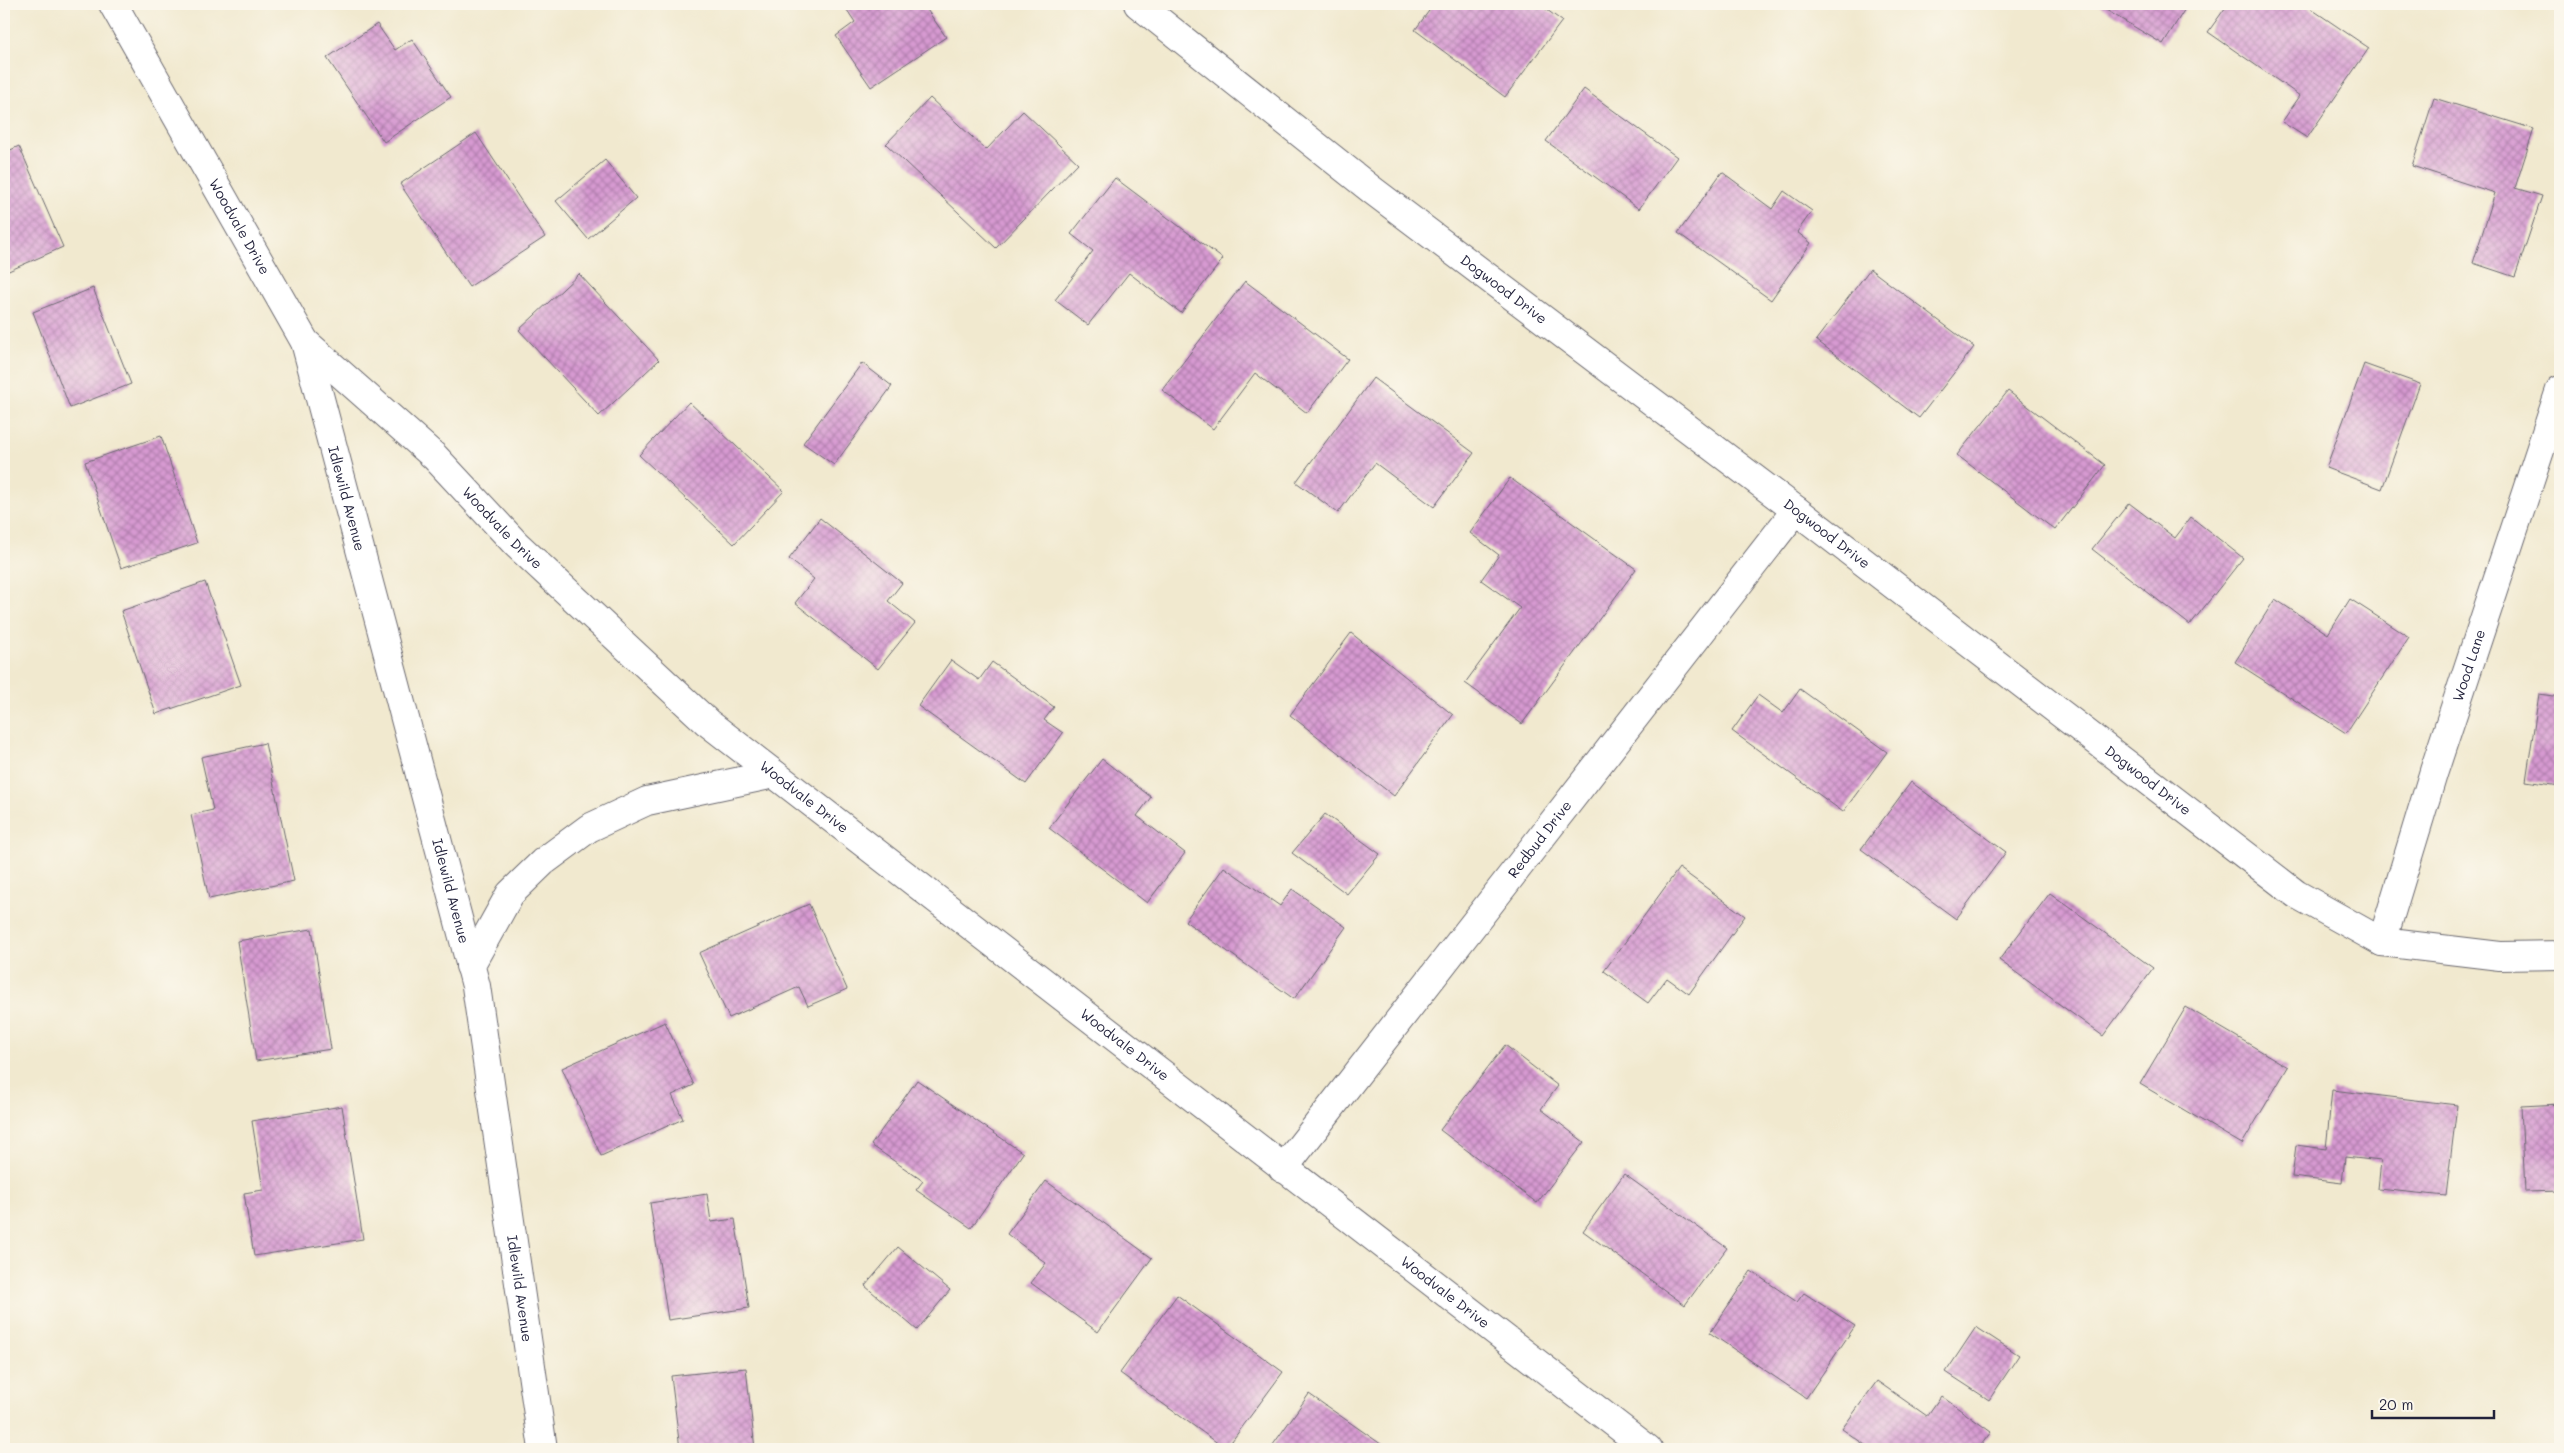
<svg xmlns="http://www.w3.org/2000/svg" width="2564" height="1453" font-family="Mali,sans-serif">
  <style>
    .building { fill: url(#building-cross-hatch) }
    .lines { fill: none; stroke-linecap: round; stroke-linejoin: round }
    .minor-casing { stroke: #6a686f; stroke-width: 30 }
    .minor { stroke: #fff; stroke-width: 28 }
    .labels { text-anchor: middle; stroke-width: 4; stroke-linejoin: round; paint-order: stroke }
    .street-label { font-size: 14px; fill: #22223b; stroke: #fbf7ec }
  </style>
  <defs>
    <pattern id="building-cross-hatch" width="8" height="8" patternUnits="userSpaceOnUse" patternTransform="scale(1.25)"><rect width="8" height="8" fill="#d79ad1"/><path d="M0 0l8 8M0 8l8-8" fill="none" stroke="#ae7dab"/></pattern>
  </defs>
  <rect width="100%" height="100%" fill="#fbf7ec"/>
  <filter id="ink" filterUnits="userSpaceOnUse"><feTurbulence type="fractalNoise" baseFrequency=".02" numOctaves="2"/><feDisplacementMap in="SourceGraphic" scale="10" xChannelSelector="R" yChannelSelector="G"/><feConvolveMatrix kernelMatrix="1 2 1 2 8 2 1 2 1" color-interpolation-filters="sRGB"/></filter>
  <filter id="wash" filterUnits="userSpaceOnUse"><feTurbulence type="fractalNoise" baseFrequency=".0096" numOctaves="4" result="noise"/><feDisplacementMap in="SourceGraphic" scale="20" xChannelSelector="R" yChannelSelector="G"/><feGaussianBlur stdDeviation="1.12" result="paint"/><feColorMatrix in="noise" values="0 0 0 0 0 0 0 0 0 0 0 0 0 0 0 0 0 1.4 0 .05"/><feComposite in="paint" operator="in"/></filter>
  <g filter="url(#wash)">
    <rect width="100%" height="100%" fill="#f1e9cf"/>
    <g id="blocks">
      <g class="building">
        <polygon points="843,4 923,4 946,37 871,87 836,36 855,22"/>
        <polygon points="1434,4 1489,4 1494,7 1496,4 1539,4 1562,21 1505,97 1415,30"/>
        <polygon points="2096,4 2188,4 2163,44"/>
        <polygon points="2228,4 2304,4 2369,48 2307,138 2282,122 2300,96 2208,32"/>
        <polygon points="377,24 395,50 412,39 451,97 384,142 327,58"/>
        <polygon points="1584,89 1677,157 1639,209 1546,141"/>
        <polygon points="930,98 986,150 1023,111 1078,163 996,248 886,144"/>
        <polygon points="2434,98 2534,129 2515,188 2542,196 2515,277 2473,263 2495,193 2412,166"/>
        <polygon points="476,133 545,237 469,287 400,184"/>
        <polygon points="19,146 63,247 4,273 4,153"/>
        <polygon points="605,160 636,198 588,239 556,201"/>
        <polygon points="1722,172 1772,209 1784,191 1812,211 1797,232 1811,243 1771,300 1678,233"/>
        <polygon points="1115,178 1223,259 1181,313 1129,273 1088,325 1055,300 1093,251 1071,234"/>
        <polygon points="1870,269 1974,347 1919,418 1816,340"/>
        <polygon points="579,274 659,360 599,416 519,330"/>
        <polygon points="1245,281 1348,359 1307,413 1255,373 1213,429 1162,390"/>
        <polygon points="93,288 131,384 70,408 33,312"/>
        <polygon points="862,363 892,386 834,465 803,443"/>
        <polygon points="2364,364 2420,384 2382,489 2326,468"/>
        <polygon points="1373,378 1474,453 1434,507 1375,463 1338,513 1296,482"/>
        <polygon points="2008,391 2105,465 2055,530 1957,455"/>
        <polygon points="689,402 784,491 734,544 639,455"/>
        <polygon points="161,436 197,543 121,568 85,462"/>
        <polygon points="1510,478 1636,569 1522,724 1465,683 1520,608 1481,580 1499,555 1470,533"/>
        <polygon points="2129,503 2175,538 2191,517 2243,558 2190,625 2092,549"/>
        <polygon points="820,518 902,583 888,601 915,623 878,669 795,603 814,579 789,559"/>
        <polygon points="205,582 241,685 156,714 121,611"/>
        <polygon points="2275,599 2328,634 2350,599 2409,637 2346,733 2235,662"/>
        <polygon points="1351,633 1453,715 1394,796 1290,715"/>
        <polygon points="951,660 979,680 992,662 1054,707 1044,720 1063,733 1026,784 918,706"/>
        <polygon points="1800,689 1887,752 1843,812 1732,731 1758,695 1783,713"/>
        <polygon points="2539,694 2560,697 2560,786 2526,781"/>
        <polygon points="265,743 294,881 209,899 191,815 213,810 201,757"/>
        <polygon points="1102,759 1151,797 1137,816 1185,853 1147,903 1049,828"/>
        <polygon points="1911,782 2006,852 1956,919 1861,849"/>
        <polygon points="1325,814 1380,854 1347,894 1292,853"/>
        <polygon points="1224,867 1280,906 1292,889 1346,927 1294,999 1185,921"/>
        <polygon points="1679,868 1745,916 1689,994 1667,978 1648,1003 1604,971"/>
        <polygon points="2050,893 2153,968 2103,1036 1999,960"/>
        <polygon points="809,904 847,989 808,1006 799,987 729,1018 699,953"/>
        <polygon points="312,929 331,1049 256,1061 237,941"/>
        <polygon points="2186,1007 2288,1067 2242,1144 2140,1084"/>
        <polygon points="665,1022 694,1085 672,1095 683,1119 601,1156 562,1068"/>
        <polygon points="1505,1045 1558,1086 1541,1109 1584,1142 1537,1203 1440,1130"/>
        <polygon points="917,1080 1023,1153 971,1228 916,1190 923,1181 871,1145"/>
        <polygon points="2332,1090 2457,1105 2446,1196 2378,1189 2381,1161 2345,1157 2342,1183 2292,1177 2296,1145 2326,1149"/>
        <polygon points="2560,1104 2560,1191 2525,1192 2521,1106"/>
        <polygon points="342,1106 363,1239 254,1256 244,1193 263,1190 252,1121"/>
        <polygon points="1624,1174 1727,1248 1685,1305 1583,1231"/>
        <polygon points="1046,1181 1152,1258 1098,1332 1031,1283 1046,1263 1007,1234"/>
        <polygon points="707,1194 711,1222 735,1219 749,1308 668,1320 650,1203"/>
        <polygon points="898,1247 950,1290 917,1330 865,1286"/>
        <polygon points="1751,1271 1797,1302 1804,1293 1855,1326 1806,1398 1710,1333"/>
        <polygon points="1177,1295 1283,1372 1226,1449 1120,1373"/>
        <polygon points="1976,1327 2019,1355 1989,1400 1946,1372"/>
        <polygon points="746,1368 755,1449 680,1449 671,1376"/>
        <polygon points="1877,1381 1927,1416 1941,1396 1991,1432 1978,1449 1871,1449 1842,1429"/>
        <polygon points="1309,1394 1388,1449 1270,1449"/>
      </g>
    </g>
  </g>
  <g filter="url(#ink)">
    <use href="#blocks" fill-opacity="0" stroke="#6a686f" stroke-width="1"/>
    <g class="lines">
      <defs>
        <g id="minor">
          <path id="s1" d="M113,4L305,342L435,457L516,544L707,722L1648,1449"/>
          <path id="s2" d="M1138,4L1372,190L1796,510L2296,894L2382,942L2500,956L2560,955"/>
          <path id="s3" d="M305,342L476,986L543,1449"/>
          <path id="s4" d="M2382,942L2434,771L2560,390"/>
          <polyline points="470,966 510,894 543,862 589,828 647,801 774,774"/>
          <path id="s5" d="M1283,1169L1796,510"/>
        </g>
      </defs>
      <use href="#minor" class="minor-casing"/>
      <use href="#minor" class="minor"/>
    </g>
  </g>
  <g class="labels">
    <g class="street-label">
      <text dy="5" stroke="none"><textPath href="#s1" startOffset="256">Woodvale Drive</textPath></text>
      <text dy="5" stroke="none"><textPath href="#s2" startOffset="464">Dogwood Drive</textPath></text>
      <text dy="5" stroke="none"><textPath href="#s3" startOffset="162">Idlewild Avenue</textPath></text>
      <text dy="5" stroke="none"><textPath href="#s1" startOffset="660">Woodvale Drive</textPath></text>
      <text dy="5" stroke="none"><textPath href="#s2" startOffset="869">Dogwood Drive</textPath></text>
      <text dy="5" stroke="none"><textPath href="#s4" startOffset="290">Wood Lane</textPath></text>
      <text dy="5" stroke="none"><textPath href="#s2" startOffset="1274">Dogwood Drive</textPath></text>
      <text dy="5" stroke="none"><textPath href="#s1" startOffset="1065">Woodvale Drive</textPath></text>
      <text dy="5" stroke="none"><textPath href="#s5" startOffset="418">Redbud Drive</textPath></text>
      <text dy="5" stroke="none"><textPath href="#s3" startOffset="568">Idlewild Avenue</textPath></text>
      <text dy="5" stroke="none"><textPath href="#s1" startOffset="1470">Woodvale Drive</textPath></text>
      <text dy="5" stroke="none"><textPath href="#s3" startOffset="972">Idlewild Avenue</textPath></text>
      <text dy="5" stroke="none"><textPath href="#s1" startOffset="1875">Woodvale Drive</textPath></text>
    </g>
  </g>
  <rect width="2564" height="1453" fill="none" stroke="#fbf7ec" stroke-width="20"/>
  <path d="M2372 1410v8h122v-8" fill="none" stroke="#22223b" stroke-width="2.5"/>
  <text x="2379" y="1410" font-size="15" fill="#22223b" stroke="#fbf7ec" stroke-width="4" paint-order="stroke">20 m</text>
</svg>
